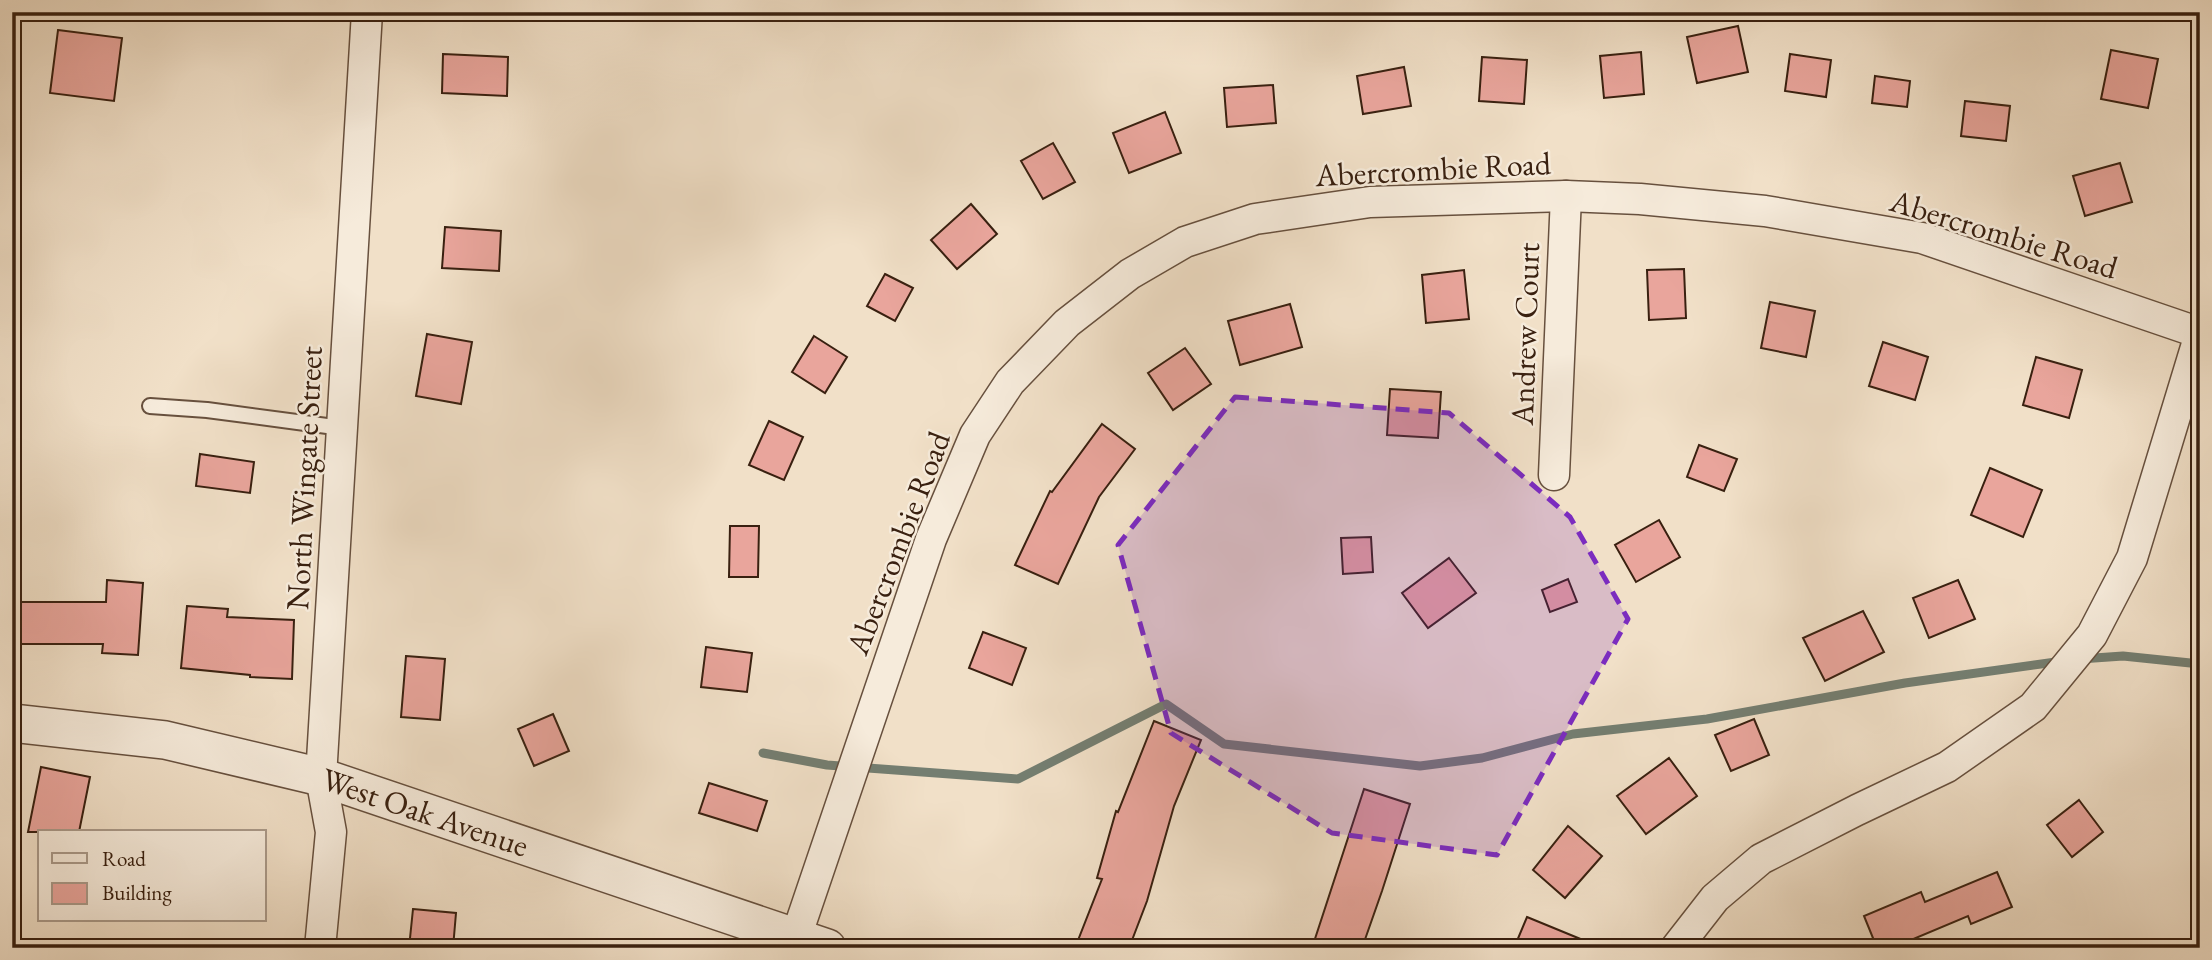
<svg xmlns="http://www.w3.org/2000/svg" width="2212" height="960" font-family="'EB Garamond',serif">
  <style>
    .lines { fill: none; stroke-linecap: round; stroke-linejoin: round }
    .stream { stroke: #747e71; stroke-width: 9 }
    .building { fill: #e9a59c; stroke: #392010; stroke-width: 2 }
    .service-casing { stroke: #67503e; stroke-width: 18 }
    .minor-casing { stroke: #67503e; stroke-width: 33 }
    .tertiary-casing { stroke: #67503e; stroke-width: 40 }
    .service { stroke: #f6ebdb; stroke-width: 14 }
    .minor { stroke: #f6ebdb; stroke-width: 30 }
    .tertiary { stroke: #f6ebdb; stroke-width: 37 }
    .marked { fill: #7b2cbf; fill-opacity: 0.2; stroke: #7b2cbf; stroke-width: 5; stroke-dasharray: 14 9; stroke-linejoin: round }
    .labels { text-anchor: middle; stroke-width: 5; stroke-linejoin: round; paint-order: stroke }
    .street-label { font-size: 32px; fill: #392010; stroke: #f6ebdb }
  </style>
  <rect width="100%" height="100%" fill="#f1e0c8"/>
  <filter id="stains"><feTurbulence type="fractalNoise" baseFrequency=".00286" numOctaves="4"/><feColorMatrix values="0 0 0 0 .2 0 0 0 0 .09 0 0 0 0 .02 0 0 0 .5 -.17"/></filter>
  <radialGradient id="worn" r=".72"><stop offset=".6" stop-color="#630" stop-opacity="0"/><stop offset="1" stop-color="#630" stop-opacity=".3"/></radialGradient>
  <g class="lines">
    <g class="stream">
      <polyline points="2080,659 2123,656 2200,664"/>
      <polyline points="763,753 827,765 1018,779 1166,704 1224,744 1420,766 1482,758 1573,734 1707,719 1905,683 2063,661"/>
    </g>
  </g>
  <g class="building">
    <polygon points="1738,26 1748,72 1697,83 1687,37"/>
    <polygon points="58,30 122,38 114,101 50,93"/>
    <polygon points="2111,50 2158,59 2148,108 2101,99"/>
    <polygon points="1641,52 1644,94 1604,98 1600,56"/>
    <polygon points="443,54 508,57 507,96 442,93"/>
    <polygon points="1790,54 1831,60 1826,97 1785,91"/>
    <polygon points="1482,57 1527,60 1524,104 1479,101"/>
    <polygon points="1404,67 1411,106 1363,114 1357,76"/>
    <polygon points="1875,76 1910,81 1907,107 1872,103"/>
    <polygon points="1273,85 1276,123 1227,127 1224,88"/>
    <polygon points="1965,101 2010,106 2006,141 1961,136"/>
    <polygon points="1165,112 1181,153 1129,173 1113,133"/>
    <polygon points="1053,143 1075,182 1043,199 1021,161"/>
    <polygon points="2120,163 2132,202 2085,216 2073,176"/>
    <polygon points="971,204 997,234 957,269 931,240"/>
    <polygon points="445,227 501,231 499,271 442,268"/>
    <polygon points="1684,269 1686,318 1649,320 1647,270"/>
    <polygon points="1464,270 1469,319 1426,323 1422,275"/>
    <polygon points="885,274 913,288 895,321 867,306"/>
    <polygon points="1770,302 1815,311 1806,357 1761,348"/>
    <polygon points="1290,304 1302,347 1240,365 1228,321"/>
    <polygon points="427,334 472,342 461,404 416,396"/>
    <polygon points="814,336 847,357 825,393 792,372"/>
    <polygon points="1883,342 1928,357 1915,400 1869,386"/>
    <polygon points="1185,348 1211,384 1173,410 1148,373"/>
    <polygon points="2036,357 2082,370 2069,418 2023,405"/>
    <polygon points="1390,389 1441,392 1438,438 1387,435"/>
    <polygon points="769,421 803,437 784,480 749,465"/>
    <polygon points="1102,424 1135,449 1099,497 1058,584 1015,565 1050,491 1052,492"/>
    <polygon points="1699,445 1737,459 1724,491 1687,477"/>
    <polygon points="200,454 254,462 250,493 196,486"/>
    <polygon points="1990,468 2042,490 2023,537 1971,515"/>
    <polygon points="1659,520 1680,557 1636,582 1615,545"/>
    <polygon points="730,526 759,526 758,577 729,577"/>
    <polygon points="1371,537 1373,572 1343,574 1341,538"/>
    <polygon points="1449,558 1476,593 1428,628 1402,593"/>
    <polygon points="1568,579 1577,602 1550,612 1542,590"/>
    <polygon points="107,580 143,583 138,655 102,653 103,644 13,644 13,602 106,602"/>
    <polygon points="1958,580 1975,619 1929,638 1913,598"/>
    <polygon points="187,606 228,609 227,617 294,620 292,679 250,677 250,675 181,668"/>
    <polygon points="1863,611 1884,652 1825,681 1803,638"/>
    <polygon points="983,632 1026,648 1012,685 969,668"/>
    <polygon points="706,647 752,653 747,692 701,687"/>
    <polygon points="406,656 445,659 440,720 401,717"/>
    <polygon points="553,714 569,751 534,766 518,729"/>
    <polygon points="1754,719 1769,755 1731,771 1715,735"/>
    <polygon points="1154,721 1201,740 1174,806 1147,901 1129,948 1075,948 1102,879 1097,878 1116,811 1118,812"/>
    <polygon points="1669,758 1697,796 1646,834 1617,796"/>
    <polygon points="41,767 90,777 79,832 28,832"/>
    <polygon points="709,783 767,801 757,831 699,813"/>
    <polygon points="1364,789 1410,804 1382,891 1362,948 1312,948"/>
    <polygon points="2079,800 2103,832 2072,857 2047,825"/>
    <polygon points="1568,826 1602,856 1565,898 1533,870"/>
    <polygon points="1997,872 2012,907 1971,924 1968,916 1892,948 1877,948 1864,916 1921,892 1925,902"/>
    <polygon points="413,909 456,913 453,948 409,948"/>
    <polygon points="1527,917 1600,947 1600,948 1514,948"/>
  </g>
  <g class="lines">
    <defs>
      <polyline id="service" points="150,406 207,410 342,428"/>
      <g id="minor">
        <polyline points="1554,475 1566,196"/>
        <polyline points="796,937 931,539 975,435 1010,382 1067,323 1130,274 1185,242 1255,219 1370,202 1566,196 1640,199 1765,211 1922,238 2200,333"/>
        <polyline points="320,948 331,832 321,777 367,12"/>
        <polyline points="1676,948 1715,898 1761,859 1857,810 1947,767 2033,707 2092,635 2132,558 2200,334"/>
      </g>
      <g id="tertiary">
        <path id="s1" d="M12,723L165,740L321,777L827,948"/>
      </g>
    </defs>
    <use href="#service" class="service-casing"/>
    <use href="#minor" class="minor-casing"/>
    <use href="#tertiary" class="tertiary-casing"/>
    <use href="#service" class="service"/>
    <use href="#minor" class="minor"/>
    <use href="#tertiary" class="tertiary"/>
  </g>
  <path class="marked" d="M1235,397L1449,413L1570,517L1628,619L1497,855L1332,833L1171,733L1118,545Z"/>
  <g class="labels">
    <g class="street-label">
      <text transform="translate(1433 169) rotate(-3)" y="11">Abercrombie Road</text>
      <text transform="translate(2004 234) rotate(17)" y="11">Abercrombie Road</text>
      <text transform="translate(1525 334) rotate(-88)" y="11">Andrew Court</text>
      <text transform="translate(304 478) rotate(-87)" y="11">North Wingate Street</text>
      <text transform="translate(898 543) rotate(-69)" y="11">Abercrombie Road</text>
      <text dy="11" stroke="none"><textPath href="#s1" startOffset="424">West Oak Avenue</textPath></text>
    </g>
  </g>
  <rect width="2212" height="960" fill="none" stroke="#f1e0c8" stroke-width="42"/>
  <rect x="14" y="14" width="2184" height="932" fill="none" stroke="#392010" stroke-width="3.5"/>
  <rect x="21" y="21" width="2170" height="918" fill="none" stroke="#392010" stroke-width="2"/>
  <rect x="38" y="830" width="228" height="91" fill="#f6ebdb" stroke="#aa9a8a" stroke-width="2"/>
  <rect x="52" y="853" width="35" height="10" fill="#f6ebdb" stroke="#aa9a8a" stroke-width="2"/>
  <text x="102" y="866" font-size="21" fill="#392010">Road</text>
  <rect x="52" y="883" width="35" height="21" fill="#e9a59c" stroke="#aa9a8a" stroke-width="2"/>
  <text x="102" y="900" font-size="21" fill="#392010">Building</text>
  <rect width="100%" height="100%" filter="url(#stains)"/>
  <rect width="100%" height="100%" fill="url(#worn)"/>
</svg>
